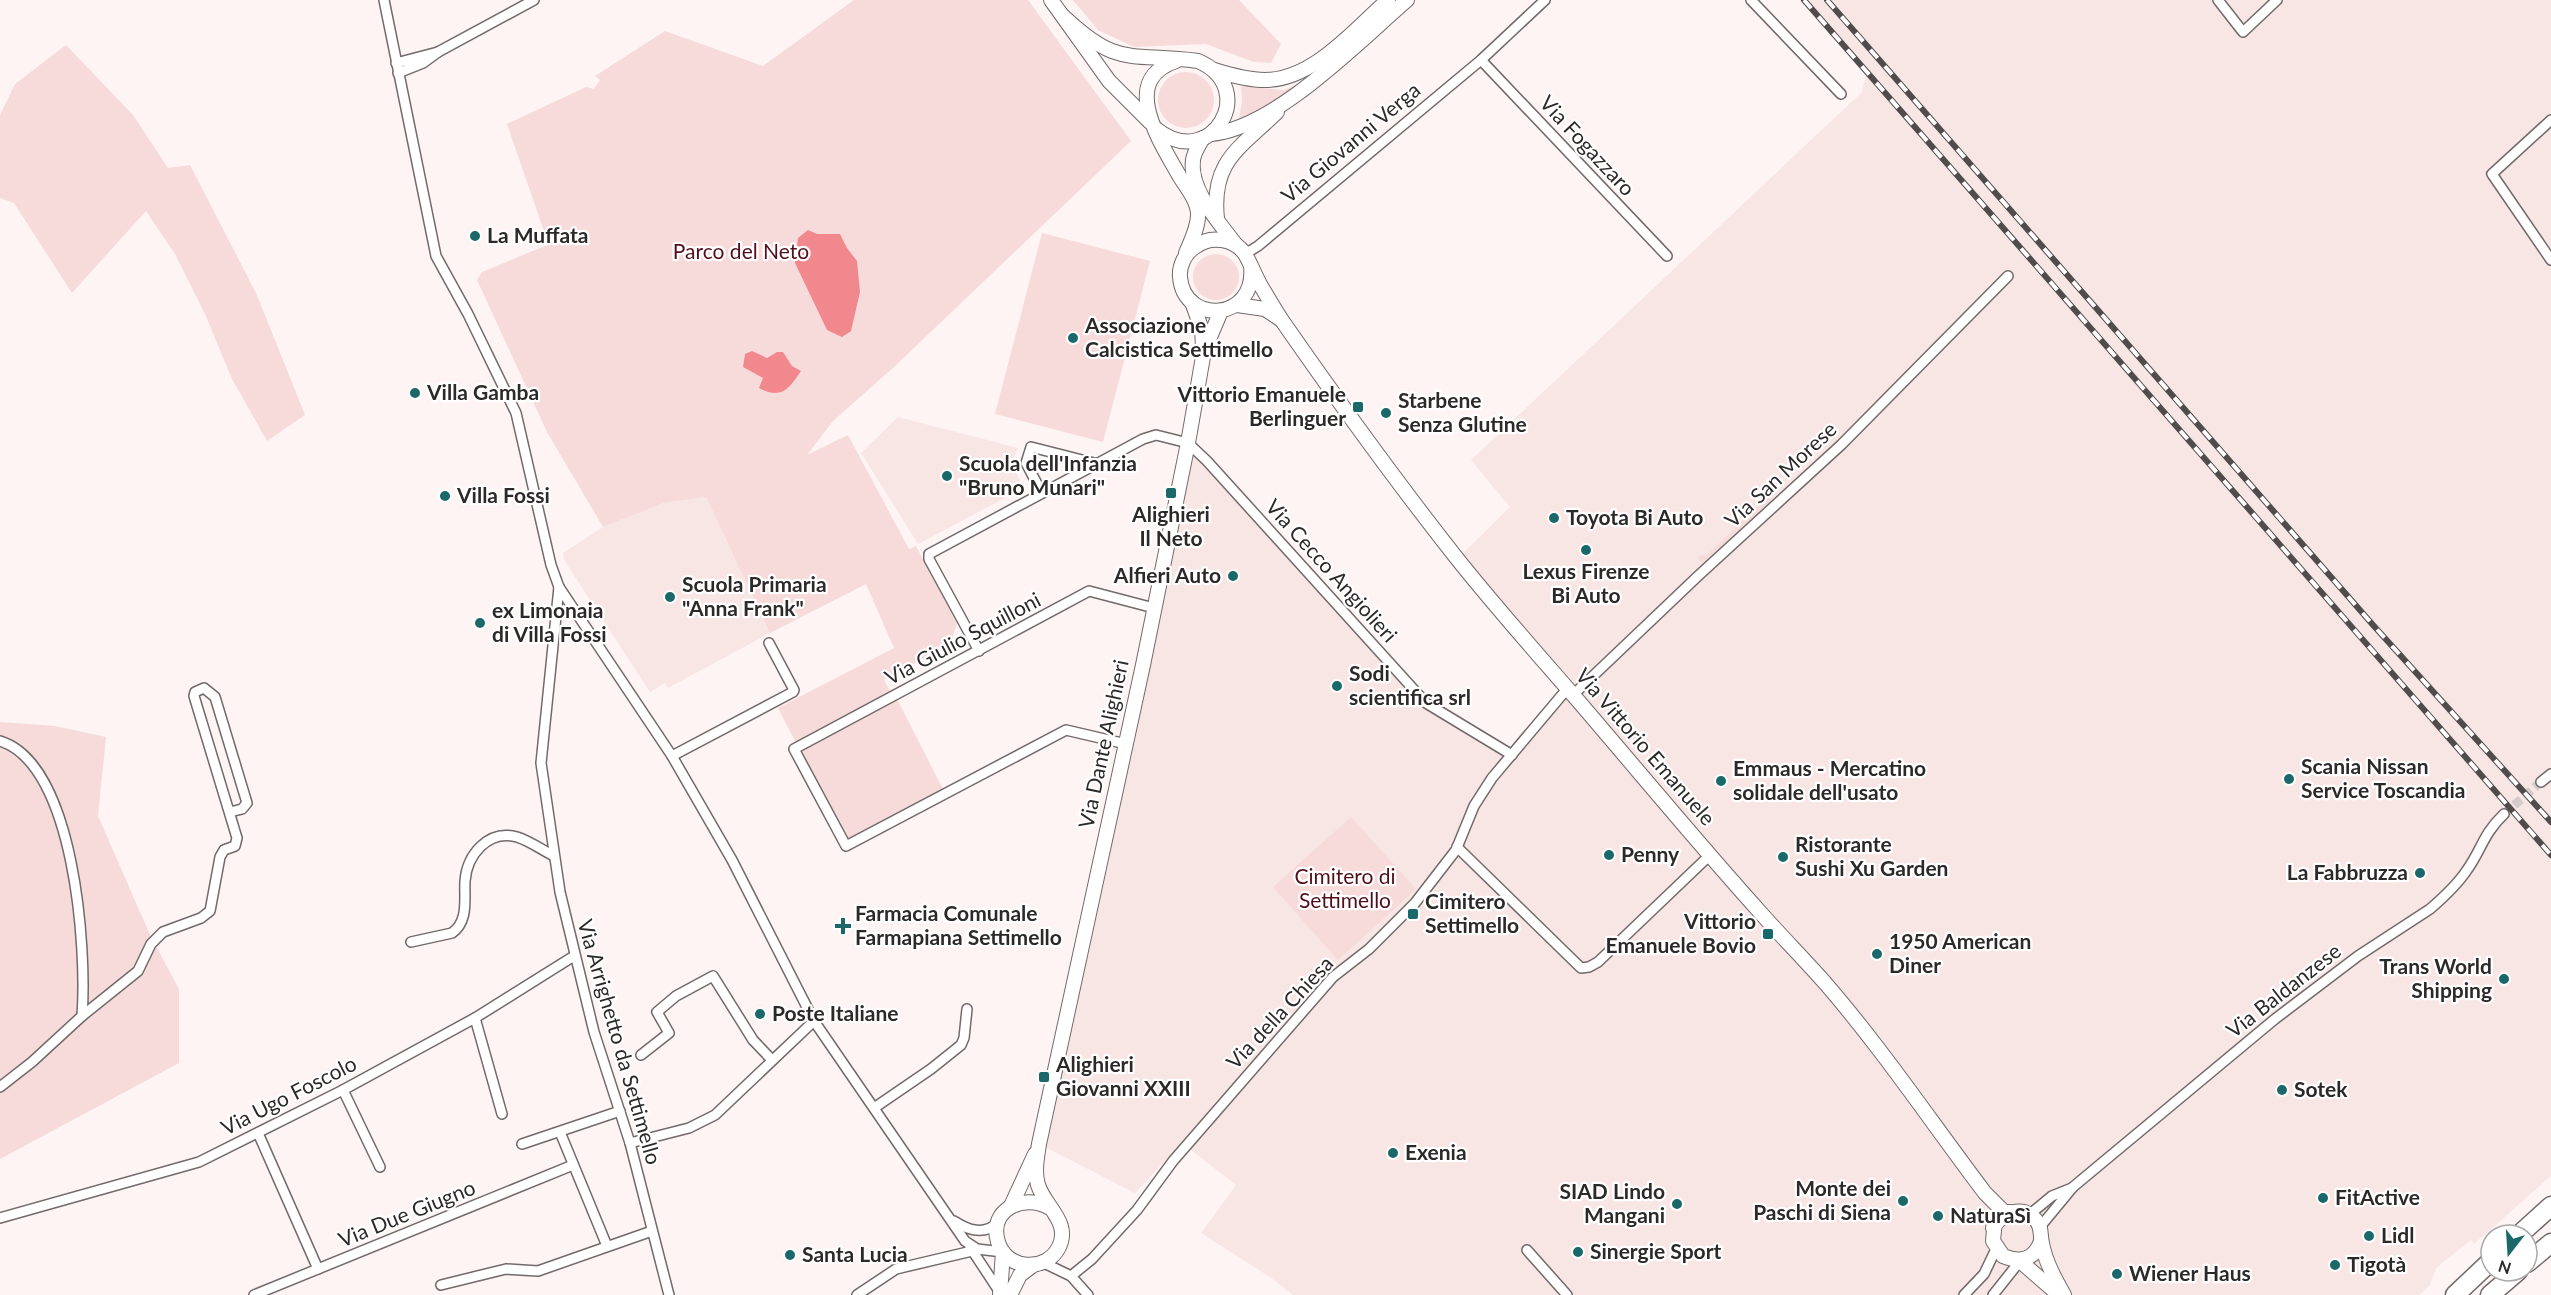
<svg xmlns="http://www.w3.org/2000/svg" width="2551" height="1295" font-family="Lato,sans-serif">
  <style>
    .built { fill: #f8e6e5 }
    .green { fill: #f7dada }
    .water { fill: #f1888d }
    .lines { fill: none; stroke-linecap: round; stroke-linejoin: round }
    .minor-tunnel { stroke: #d4cbcb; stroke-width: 9; stroke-dasharray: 9 4.5; stroke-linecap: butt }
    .minor-casing { stroke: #726a6a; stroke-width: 12 }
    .secondary-casing { stroke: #726a6a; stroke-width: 16 }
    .motorway-casing { stroke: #726a6a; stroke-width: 21 }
    .minor { stroke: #fff; stroke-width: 9 }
    .secondary { stroke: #fff; stroke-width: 14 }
    .motorway { stroke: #fff; stroke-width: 18 }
    .rail-casing { stroke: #504c4c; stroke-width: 6 }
    .rail { stroke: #fff; stroke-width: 4; stroke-dasharray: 11; stroke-linecap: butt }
    .poi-dot { fill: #1a686a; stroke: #fff; stroke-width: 2 }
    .labels { text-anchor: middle; stroke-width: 4.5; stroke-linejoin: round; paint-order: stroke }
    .street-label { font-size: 21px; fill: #2c2929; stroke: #fff }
    .poi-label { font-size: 21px; font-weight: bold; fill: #2c2929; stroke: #fff; text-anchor: start }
    .park-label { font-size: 21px; fill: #511019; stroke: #fff }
  </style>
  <rect width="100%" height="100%" fill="#fef4f4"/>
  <g class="built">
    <polygon points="1799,0 2551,0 2551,1176 2474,1244 2471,1240 2436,1268 2430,1285 2419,1295 1293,1295 1270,1277 1201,1233 1236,1185 1182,1143 1135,1193 1039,1144 1188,443 1426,703 1512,755 1567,689 1457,559 1510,507 1471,460 1862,92 1866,75"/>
    <polygon points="898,417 1018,448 1011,463 1024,488 918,544 861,453"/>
    <polygon points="706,497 770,633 668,688 665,683 650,692 564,560 563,553 603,527 664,503"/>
  </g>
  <g class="green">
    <polygon points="854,0 1028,0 1131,141 894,367 833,421 807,455 848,435 909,549 916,546 957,624 950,644 884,680 891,693 796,743 778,708 894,648 866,584 770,633 706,497 664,503 603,527 547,432 477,280 482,272 552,243 554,237 552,231 545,234 507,124 586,87 594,89 600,80 595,76 665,31 763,66"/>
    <polygon points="1073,0 1239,0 1281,44 1271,63 1254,62 1206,44 1134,47 1098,30"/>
    <polygon points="66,45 133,115 168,168 190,165 256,293 305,415 267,441 232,379 205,314 175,254 146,211 72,293 14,203 0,198 0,115 15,84"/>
    <circle cx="1186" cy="100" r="28"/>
    <polygon points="1298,85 1272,106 1239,118 1242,102 1241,86 1283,90"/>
    <polygon points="1042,233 1150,261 1103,442 995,414"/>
    <circle cx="1216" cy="277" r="23"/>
    <polygon points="1768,493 1772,496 1771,500 1705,561 1700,562 1698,558 1700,555 1706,556 1765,500 1764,496"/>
    <polygon points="897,699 944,791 851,840 847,838 802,753 803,749"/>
    <polygon points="0,722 55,726 106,737 98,816 151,937 179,989 179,1063 0,1159"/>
    <polygon points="1351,817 1416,889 1338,960 1273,887"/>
  </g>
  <g class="water">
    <polygon points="808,230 817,234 840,234 847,248 857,261 860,292 851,331 842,337 827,330 795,263 798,238"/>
    <path d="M752,351L767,358L777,352H783L792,366L801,371C789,389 781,400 759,388L763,378L743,367L745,354Z"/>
  </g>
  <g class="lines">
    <polyline class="minor-tunnel" points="2504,814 2541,782"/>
    <defs>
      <g id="minor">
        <polyline points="384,0 436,256 468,314 516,413 551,565 559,587 672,756 732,860 814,1021 965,1241 977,1249 1003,1252"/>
        <polyline points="1751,0 1841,94"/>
        <polyline points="2218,0 2243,32 2277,0"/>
        <polyline points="438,52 534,0"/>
        <polyline points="1481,60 1667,256"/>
        <polyline points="396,63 438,52 423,63 398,73"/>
        <polyline points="2551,120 2492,174 2551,260"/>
        <polyline points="1245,254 1258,246 1481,60 1545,0"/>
        <polyline points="1042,493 1026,463 1031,447 1098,464"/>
        <polyline points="559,587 541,763 560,892 594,1032 630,1143 669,1295"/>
        <polyline points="979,651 929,559 929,554 1143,439 1156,435 1188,443 1207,461 1426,703 1512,755"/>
        <polyline points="1573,695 1698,576 1841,445 2008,276"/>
        <path d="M0,741C75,764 87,950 82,1016"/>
        <polyline points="1126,744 1066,730 846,846 794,749 1089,591 1154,608"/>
        <polyline points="672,756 793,692 794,690 769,643"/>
        <polyline points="2541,782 2551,774"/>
        <polyline points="1457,847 1581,968 1589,967 1598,962 1710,855"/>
        <path d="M411,942L452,933C469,921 464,899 465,881C467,855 488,829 517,837C530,841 542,850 554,856"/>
        <polyline points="475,1018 502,1114"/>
        <polyline points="641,1055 669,1033 657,1012 676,996 713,976 753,1040 772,1060"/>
        <polyline points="0,1087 32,1062 82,1016 138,971 151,944 163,932 201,918 210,911 220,857 224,850 235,846 237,838 194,696 195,692 204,688 215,697 247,803 242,809 230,812"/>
        <polyline points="343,1090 380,1167"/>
        <polyline points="874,1108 931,1069 961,1045 964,1038 967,1009"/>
        <polyline points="560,1132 607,1246"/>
        <polyline points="258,1133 318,1269"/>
        <polyline points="630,1143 689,1128 715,1115 814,1021"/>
        <polyline points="522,1144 620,1111"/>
        <polyline points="2029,1215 2052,1196 2072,1188"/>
        <polyline points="0,1218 199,1162 343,1090 475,1018 574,956"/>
        <path d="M954,1221C969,1231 984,1235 998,1223"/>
        <path d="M2040,1227L2073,1187L2275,1019L2358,956L2430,909C2444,897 2457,885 2467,870C2482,849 2483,834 2504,814"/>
        <polyline points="970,1247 999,1291"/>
        <polyline points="1527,1250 1567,1295"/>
        <polyline points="1044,1263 1071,1276 1088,1295"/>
        <polyline points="1071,1276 1092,1259 1137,1210 1173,1161 1333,977 1369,949 1415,903 1456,850 1474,806 1492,778 1567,689"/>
        <polyline points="441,1285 506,1269 538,1271 652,1231"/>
        <polyline points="254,1295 573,1165"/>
        <polyline points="857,1295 896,1269 972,1251"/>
        <polyline points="1964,1295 1984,1274 1996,1249"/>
        <polyline points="1993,1295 2020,1261"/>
      </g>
      <g id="secondary">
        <polyline points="1051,0 1109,81 1150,122"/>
        <path d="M1063,16C1119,69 1130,52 1198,61C1261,88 1211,173 1156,129"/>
        <path d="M1176,61C1118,80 1161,143 1180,177C1187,188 1197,200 1198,213C1199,226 1191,241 1186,253"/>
        <path d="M1214,70C1230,75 1249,80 1265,80C1313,80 1354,30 1388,0"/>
        <path d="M1211,134C1274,129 1358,42 1407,0"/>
        <path d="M1203,138C1199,145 1194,152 1193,160C1189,190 1219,222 1236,245"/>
        <path d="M1217,219C1211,161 1239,149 1277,112"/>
        <path d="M1251,266C1257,321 1184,326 1180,277C1179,266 1185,253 1195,247C1210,235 1234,238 1245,254C1251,264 1255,276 1261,286C1268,298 1275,310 1283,322C1338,401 1395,480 1455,556C1493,604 1534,650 1574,696C1636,768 1696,841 1759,911C1781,936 1804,959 1826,984C1883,1050 1932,1123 1985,1193L2004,1212H2010"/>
        <polyline points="1192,302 1202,330 1203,346"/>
        <polyline points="1237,305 1265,309 1280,319"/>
        <polyline points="1011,1206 1035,1154"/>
        <path d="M1050,1208C1024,1193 988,1209 998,1242C1006,1270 1046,1273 1059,1247C1071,1222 1045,1207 1038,1185C1034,1172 1037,1158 1039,1144L1143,665L1188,443L1204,351L1221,311"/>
        <path d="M1995,1220L1993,1241L2003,1256C2020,1263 2035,1260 2041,1241"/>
        <path d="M1993,1228C2002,1213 2022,1204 2036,1220C2042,1227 2040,1235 2042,1243C2045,1261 2055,1279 2064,1295"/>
        <polyline points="2020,1261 2059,1295"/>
        <polyline points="1000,1295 1003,1252"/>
        <polyline points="1010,1295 1020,1275 1032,1266"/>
      </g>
      <g id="motorway">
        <polyline points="2519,1235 2551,1206"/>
        <polyline points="2527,1263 2551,1243"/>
        <polyline points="2455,1295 2491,1261"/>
        <polyline points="2490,1295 2518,1271"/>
      </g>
    </defs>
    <use href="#minor" class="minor-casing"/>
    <use href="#secondary" class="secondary-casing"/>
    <use href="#motorway" class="motorway-casing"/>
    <use href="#minor" class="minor"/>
    <use href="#secondary" class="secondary"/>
    <use href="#motorway" class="motorway"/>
    <defs>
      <g id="rail">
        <polyline points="1804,0 2551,855"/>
        <polyline points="1827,0 2373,625 2551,822"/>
      </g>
    </defs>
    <use href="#rail" class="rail-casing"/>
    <use href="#rail" class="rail"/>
  </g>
  <g class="poi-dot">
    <circle cx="475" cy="236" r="6"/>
    <circle cx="1073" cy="338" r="6"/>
    <circle cx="415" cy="393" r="6"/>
    <rect x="1352" y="401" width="12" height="12" rx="3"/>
    <circle cx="1386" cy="413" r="6"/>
    <circle cx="947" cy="476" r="6"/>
    <rect x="1165" y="487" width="12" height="12" rx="3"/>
    <circle cx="445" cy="496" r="6"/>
    <circle cx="1554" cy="518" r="6"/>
    <circle cx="1586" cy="550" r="6"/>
    <circle cx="1233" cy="576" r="6"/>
    <circle cx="670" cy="597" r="6"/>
    <circle cx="480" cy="623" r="6"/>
    <circle cx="1337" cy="686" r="6"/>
    <circle cx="2289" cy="779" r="6"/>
    <circle cx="1721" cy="781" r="6"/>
    <circle cx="1609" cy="855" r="6"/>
    <circle cx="1783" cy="857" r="6"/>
    <circle cx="2420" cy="873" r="6"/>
    <rect x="1407" y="908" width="12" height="12" rx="3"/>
    <path d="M840 917h6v6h6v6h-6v6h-6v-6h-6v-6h6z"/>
    <rect x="1762" y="928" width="12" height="12" rx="3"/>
    <circle cx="1877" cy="954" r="6"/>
    <circle cx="2504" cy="979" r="6"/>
    <circle cx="760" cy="1014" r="6"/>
    <rect x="1038" y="1071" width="12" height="12" rx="3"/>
    <circle cx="2282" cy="1090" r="6"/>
    <circle cx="1393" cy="1153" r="6"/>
    <circle cx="2323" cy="1198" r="6"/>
    <circle cx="1903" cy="1201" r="6"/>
    <circle cx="1677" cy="1204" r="6"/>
    <circle cx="1938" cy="1216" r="6"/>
    <circle cx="2369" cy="1236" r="6"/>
    <circle cx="1578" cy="1252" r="6"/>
    <circle cx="790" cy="1255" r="6"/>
    <circle cx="2335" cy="1265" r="6"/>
    <circle cx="2117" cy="1274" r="6"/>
  </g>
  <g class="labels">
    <g class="street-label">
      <text transform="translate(1351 143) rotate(-40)" y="7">Via Giovanni Verga</text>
      <text transform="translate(1587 146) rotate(47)" y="7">Via Fogazzaro</text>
      <text transform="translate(1781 475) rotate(-43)" y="7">Via San Morese</text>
      <text transform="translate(1331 571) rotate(48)" y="7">Via Cecco Angiolieri</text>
      <text transform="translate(963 639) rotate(-28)" y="7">Via Giulio Squilloni</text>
      <text transform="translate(1104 744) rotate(-78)" y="7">Via Dante Alighieri</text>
      <text transform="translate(1645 747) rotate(49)" y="7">Via Vittorio Emanuele</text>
      <text transform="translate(2284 991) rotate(-38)" y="7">Via Baldanzese</text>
      <text transform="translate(1280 1013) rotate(-47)" y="7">Via della Chiesa</text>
      <text transform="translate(619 1042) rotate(74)" y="7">Via Arrighetto da Settimello</text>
      <text transform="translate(289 1096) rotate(-27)" y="7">Via Ugo Foscolo</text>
      <text transform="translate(407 1214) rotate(-22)" y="7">Via Due Giugno</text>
    </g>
    <g class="poi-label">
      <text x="487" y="243">La Muffata</text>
      <text x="1085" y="333">Associazione<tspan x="1085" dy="24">Calcistica Settimello</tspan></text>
      <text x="427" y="400">Villa Gamba</text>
      <text x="1346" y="402" text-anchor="end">Vittorio Emanuele<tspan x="1346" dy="24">Berlinguer</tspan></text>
      <text x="1398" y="408">Starbene<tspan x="1398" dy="24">Senza Glutine</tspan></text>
      <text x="959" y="471">Scuola dell'Infanzia<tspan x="959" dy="24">"Bruno Munari"</tspan></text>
      <text x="457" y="503">Villa Fossi</text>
      <text x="1171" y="522" text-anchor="middle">Alighieri<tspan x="1171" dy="24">Il Neto</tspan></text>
      <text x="1566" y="525">Toyota Bi Auto</text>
      <text x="1586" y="579" text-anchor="middle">Lexus Firenze<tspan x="1586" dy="24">Bi Auto</tspan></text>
      <text x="1221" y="583" text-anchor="end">Alfieri Auto</text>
      <text x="682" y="592">Scuola Primaria<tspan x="682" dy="24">"Anna Frank"</tspan></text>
      <text x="492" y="618">ex Limonaia<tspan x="492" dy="24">di Villa Fossi</tspan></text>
      <text x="1349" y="681">Sodi<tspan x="1349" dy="24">scientifica srl</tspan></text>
      <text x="2301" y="774">Scania Nissan<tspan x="2301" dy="24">Service Toscandia</tspan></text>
      <text x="1733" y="776">Emmaus - Mercatino<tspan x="1733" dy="24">solidale dell'usato</tspan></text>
      <text x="1795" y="852">Ristorante<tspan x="1795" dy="24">Sushi Xu Garden</tspan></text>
      <text x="1621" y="862">Penny</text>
      <text x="2408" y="880" text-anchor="end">La Fabbruzza</text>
      <text x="1425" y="909">Cimitero<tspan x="1425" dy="24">Settimello</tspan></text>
      <text x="855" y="921">Farmacia Comunale<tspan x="855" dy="24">Farmapiana Settimello</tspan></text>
      <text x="1756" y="929" text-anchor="end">Vittorio<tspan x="1756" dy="24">Emanuele Bovio</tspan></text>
      <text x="1889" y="949">1950 American<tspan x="1889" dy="24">Diner</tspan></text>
      <text x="2492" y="974" text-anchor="end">Trans World<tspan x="2492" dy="24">Shipping</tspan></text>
      <text x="772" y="1021">Poste Italiane</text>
      <text x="1056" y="1072">Alighieri<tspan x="1056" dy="24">Giovanni XXIII</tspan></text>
      <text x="2294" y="1097">Sotek</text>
      <text x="1405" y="1160">Exenia</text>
      <text x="1891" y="1196" text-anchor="end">Monte dei<tspan x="1891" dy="24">Paschi di Siena</tspan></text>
      <text x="1665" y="1199" text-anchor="end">SIAD Lindo<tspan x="1665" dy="24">Mangani</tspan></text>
      <text x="2335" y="1205">FitActive</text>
      <text x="1950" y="1223">NaturaSì</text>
      <text x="2381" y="1243">Lidl</text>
      <text x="1590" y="1259">Sinergie Sport</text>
      <text x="802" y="1262">Santa Lucia</text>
      <text x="2347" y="1272">Tigotà</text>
      <text x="2129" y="1281">Wiener Haus</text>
    </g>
    <g class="park-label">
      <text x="741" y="259">Parco del Neto</text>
      <text x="1345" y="884">Cimitero di<tspan x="1345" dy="24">Settimello</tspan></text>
    </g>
  </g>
  <g transform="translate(2509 1253) rotate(197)"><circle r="28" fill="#ffffff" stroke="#aba9a9" stroke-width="1.5"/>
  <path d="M0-4.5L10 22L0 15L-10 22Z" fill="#1a686a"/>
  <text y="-9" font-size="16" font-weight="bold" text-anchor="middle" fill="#2c2929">N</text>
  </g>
</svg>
